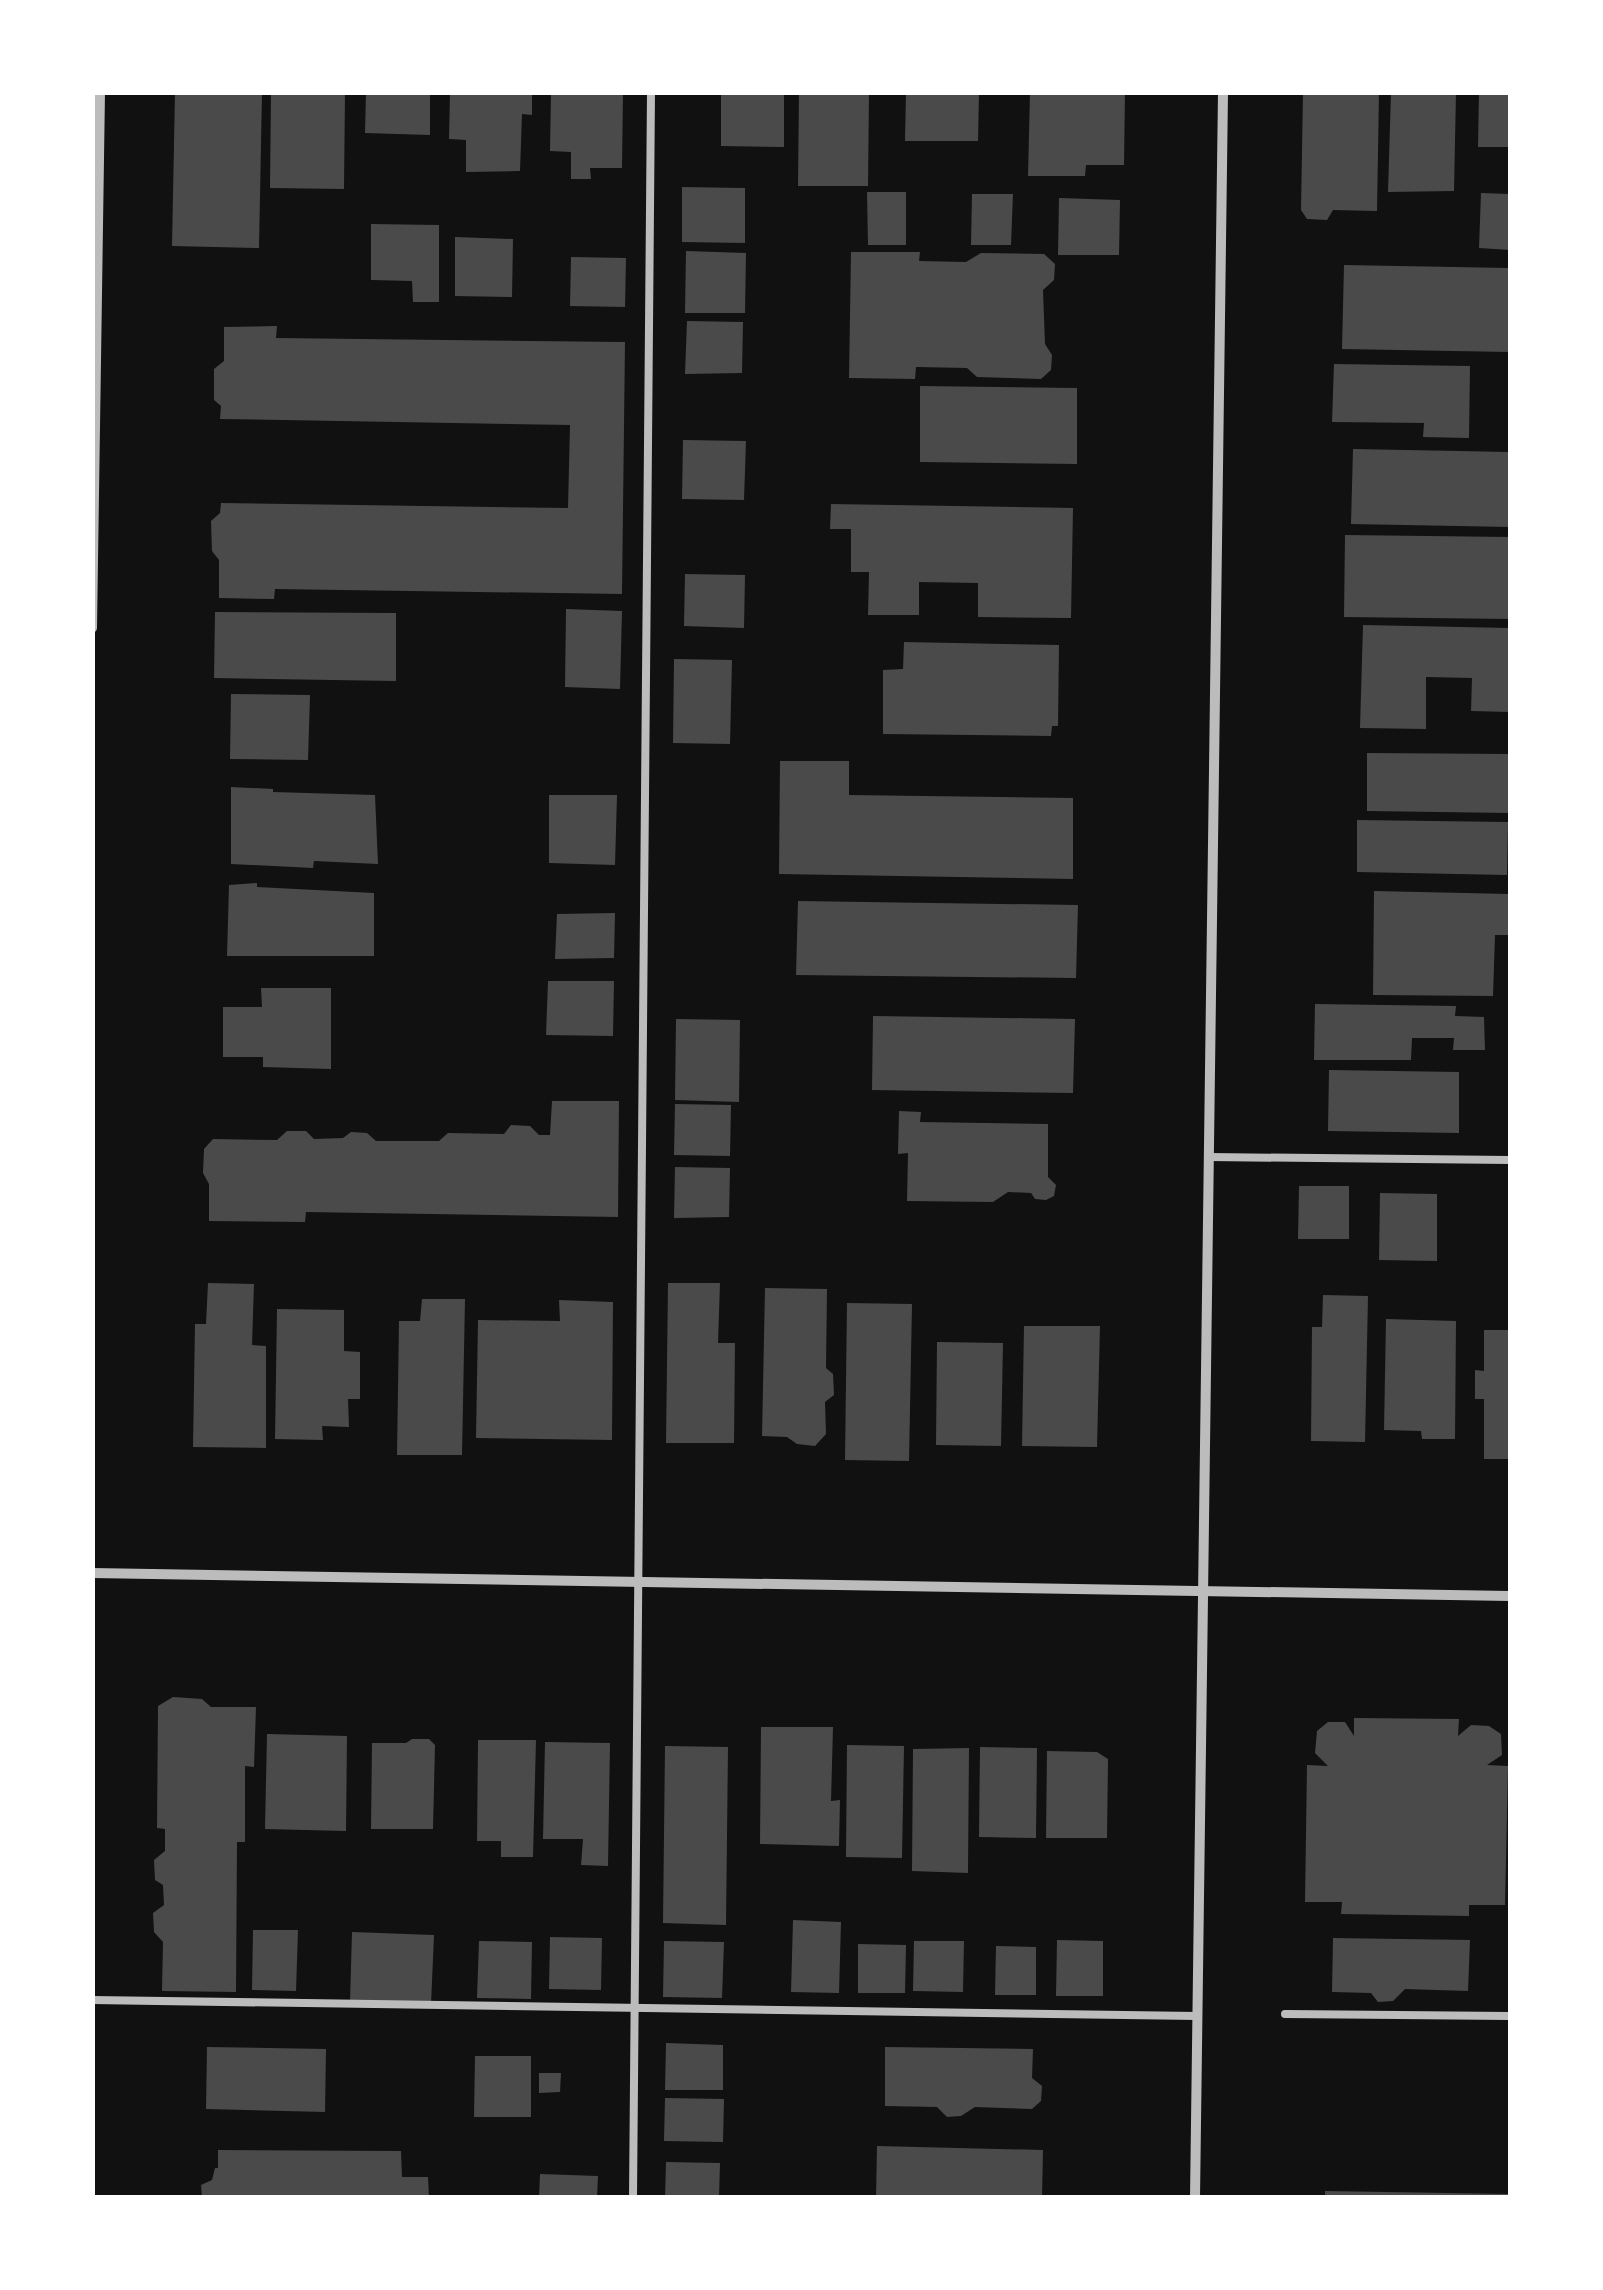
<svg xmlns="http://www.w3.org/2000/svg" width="1603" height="2290" font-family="'Noto Serif',serif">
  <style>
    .building { fill: #4a4a4a }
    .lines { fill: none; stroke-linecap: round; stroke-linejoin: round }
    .service { stroke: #bcbcbc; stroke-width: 8 }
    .minor { stroke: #bcbcbc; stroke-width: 10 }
  </style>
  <rect width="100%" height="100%" fill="#111"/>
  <g class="building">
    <polygon points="175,92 262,92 259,248 172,246"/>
    <polygon points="271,92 345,92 344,189 270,188"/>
    <polygon points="366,92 430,92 430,135 365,133"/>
    <polygon points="450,92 532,92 532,115 522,114 520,171 466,172 466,140 449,139"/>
    <polygon points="551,92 623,92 622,168 590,168 591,179 571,179 571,152 550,151"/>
    <polygon points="721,92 784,92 784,147 721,146"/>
    <polygon points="799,92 869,92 868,186 798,186"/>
    <polygon points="906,92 979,92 978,141 905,141"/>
    <polygon points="1030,92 1125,92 1124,165 1086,165 1085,176 1028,176"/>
    <polygon points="1303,92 1379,92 1377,211 1333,210 1327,220 1307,219 1301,210"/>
    <polygon points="1391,92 1456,92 1454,191 1388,192"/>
    <polygon points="1479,92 1510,92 1510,147 1478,147"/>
    <polygon points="682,187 745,188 745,243 682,242"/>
    <polygon points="867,192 906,192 906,245 868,245"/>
    <polygon points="1481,193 1510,194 1510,250 1479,248"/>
    <polygon points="972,194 1013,194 1011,245 971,245"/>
    <polygon points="1059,198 1120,200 1119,255 1058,255"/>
    <polygon points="371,224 439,225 439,302 413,302 412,281 371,280"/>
    <polygon points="455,237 513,239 512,297 455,296"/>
    <polygon points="686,251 746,253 745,313 685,313"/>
    <polygon points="851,252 920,252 919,261 966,262 981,253 1044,254 1055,264 1054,280 1043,290 1045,344 1052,355 1051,370 1041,379 977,377 967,368 916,367 915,379 849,378"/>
    <polygon points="571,257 626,258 625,307 570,306"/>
    <polygon points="1344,265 1510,268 1510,352 1342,349"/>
    <polygon points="687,321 743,322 742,373 685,374"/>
    <polygon points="277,326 276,338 625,342 622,594 275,589 274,599 219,598 219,560 212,551 211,521 220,513 221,503 568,508 570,425 220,419 221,406 214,400 214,369 224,361 224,327"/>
    <polygon points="1334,364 1470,366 1469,438 1423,437 1424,423 1332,422"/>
    <polygon points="920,386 1077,388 1077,464 920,462"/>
    <polygon points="683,440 746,441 744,500 682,499"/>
    <polygon points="1353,449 1510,452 1510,527 1351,524"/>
    <polygon points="831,504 1073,508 1071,618 978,617 978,583 919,582 919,615 868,615 869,572 851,572 851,529 830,529"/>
    <polygon points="1345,535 1510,537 1510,619 1344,617"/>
    <polygon points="685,574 745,575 744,628 684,626"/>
    <polygon points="566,609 622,611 620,689 565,687"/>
    <polygon points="215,612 396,613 396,681 214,678"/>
    <polygon points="1363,625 1510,628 1510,712 1471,711 1472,678 1426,677 1426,729 1360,728"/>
    <polygon points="904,642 1059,645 1058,726 1052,726 1051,736 883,734 883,670 903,669"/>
    <polygon points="674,659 732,660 730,744 673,743"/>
    <polygon points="231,694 310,695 308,760 230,759"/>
    <polygon points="1367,753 1510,754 1510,813 1367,811"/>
    <polygon points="780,761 849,761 849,795 1073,798 1073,879 779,874"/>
    <polygon points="231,787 273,789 273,792 375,795 378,864 314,861 313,868 231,864"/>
    <polygon points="549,795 617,795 615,865 549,863"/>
    <polygon points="1357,820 1508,822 1507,875 1357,872"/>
    <polygon points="257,883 257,887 374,893 374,956 227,956 229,885"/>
    <polygon points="1374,891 1510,894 1510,935 1495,935 1493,996 1373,995"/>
    <polygon points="798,901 1078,905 1076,978 796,975"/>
    <polygon points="615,913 614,958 555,959 557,914"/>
    <polygon points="548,981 614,981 613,1036 546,1035"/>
    <polygon points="261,988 331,988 331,1069 263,1067 263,1057 223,1057 223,1007 262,1007"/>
    <polygon points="1315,1004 1456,1006 1455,1016 1484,1017 1485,1050 1453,1050 1454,1038 1412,1038 1411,1060 1314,1060"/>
    <polygon points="873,1016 1075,1019 1073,1093 872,1090"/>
    <polygon points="676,1019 740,1020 739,1102 675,1100"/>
    <polygon points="1329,1070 1459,1072 1459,1133 1328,1131"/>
    <polygon points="552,1101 619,1101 618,1217 306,1212 305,1222 209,1221 209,1184 203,1173 204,1149 213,1139 277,1140 287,1131 306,1131 314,1139 343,1138 351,1132 367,1133 376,1141 439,1141 448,1133 504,1134 511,1125 530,1126 539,1135 550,1135"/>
    <polygon points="675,1104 731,1105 730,1156 674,1155"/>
    <polygon points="899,1111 921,1112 920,1122 1048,1124 1048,1177 1056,1185 1054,1196 1046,1200 1035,1199 1031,1193 1008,1192 993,1202 907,1201 908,1153 898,1154"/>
    <polygon points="675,1167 730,1168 729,1217 674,1218"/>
    <polygon points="1299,1186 1349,1186 1349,1239 1298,1239"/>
    <polygon points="1380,1193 1437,1194 1437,1261 1379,1260"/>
    <polygon points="208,1283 254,1284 252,1345 266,1346 266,1448 193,1447 195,1324 206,1324"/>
    <polygon points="668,1283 720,1283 718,1343 735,1343 734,1443 666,1443"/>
    <polygon points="765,1288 827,1289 826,1368 833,1374 834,1395 825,1402 826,1434 815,1446 797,1444 787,1437 762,1436"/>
    <polygon points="1323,1295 1368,1296 1365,1442 1311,1441 1312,1327 1322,1327"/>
    <polygon points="422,1299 465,1299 462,1455 397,1455 399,1321 420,1321"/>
    <polygon points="559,1300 613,1302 612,1440 476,1438 478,1320 560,1321"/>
    <polygon points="847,1303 912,1304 909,1461 845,1460"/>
    <polygon points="277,1309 344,1310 344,1351 360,1352 360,1399 348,1399 349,1427 322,1426 323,1440 275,1439"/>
    <polygon points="1386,1319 1456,1321 1455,1439 1422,1439 1421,1431 1384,1430"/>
    <polygon points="1024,1326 1100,1326 1097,1447 1022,1446"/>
    <polygon points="1484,1330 1510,1330 1510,1459 1484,1459 1484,1399 1475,1399 1475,1370 1484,1371"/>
    <polygon points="937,1342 1003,1343 1001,1446 936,1445"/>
    <polygon points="173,1697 202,1699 211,1707 256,1707 254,1767 245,1766 245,1842 237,1842 236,1992 162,1991 163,1942 154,1932 153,1913 164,1905 163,1885 155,1880 154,1860 165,1851 165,1829 157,1828 158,1706"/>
    <polygon points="1354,1718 1459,1719 1458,1736 1471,1725 1489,1726 1501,1734 1502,1755 1487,1765 1508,1766 1505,1905 1469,1905 1469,1916 1341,1914 1342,1902 1305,1902 1307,1765 1328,1766 1315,1753 1317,1731 1328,1722 1345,1722 1354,1736"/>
    <polygon points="761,1727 833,1727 831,1801 840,1800 839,1846 760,1844"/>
    <polygon points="267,1734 347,1736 346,1831 265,1829"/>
    <polygon points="412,1739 429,1739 435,1745 433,1829 371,1829 372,1743 406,1743"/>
    <polygon points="478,1740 536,1740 533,1857 501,1857 501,1841 477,1841"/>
    <polygon points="545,1742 610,1743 608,1866 581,1865 583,1839 543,1839"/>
    <polygon points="847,1745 904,1746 902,1858 846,1857"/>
    <polygon points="665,1746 728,1747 726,1925 663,1923"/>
    <polygon points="980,1747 1037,1748 1036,1838 979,1837"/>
    <polygon points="969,1748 968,1873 912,1871 913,1749"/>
    <polygon points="1047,1751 1097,1752 1108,1759 1107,1838 1046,1838"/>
    <polygon points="793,1920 841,1922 839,1993 791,1992"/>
    <polygon points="253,1930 298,1930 296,1991 252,1990"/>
    <polygon points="352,1932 434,1935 431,2004 350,2002"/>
    <polygon points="550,1937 602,1938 601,1990 549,1989"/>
    <polygon points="1333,1938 1470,1940 1468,1991 1405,1989 1393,2001 1378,2002 1371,1993 1332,1992"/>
    <polygon points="1057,1940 1103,1941 1103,1996 1056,1996"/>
    <polygon points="479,1941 532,1942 531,1999 477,1998"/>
    <polygon points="664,1941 724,1942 722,1998 663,1997"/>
    <polygon points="914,1941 964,1941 963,1992 913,1991"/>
    <polygon points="858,1944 906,1945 905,1993 858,1993"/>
    <polygon points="996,1946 1036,1947 1036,1995 995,1995"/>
    <polygon points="666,2043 723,2045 723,2090 665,2090"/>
    <polygon points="207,2047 326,2049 325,2112 206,2109"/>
    <polygon points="885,2047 1033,2049 1032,2078 1042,2086 1041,2101 1032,2109 975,2107 961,2116 947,2117 937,2107 885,2106"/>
    <polygon points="475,2056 531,2056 531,2117 474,2117"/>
    <polygon points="539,2073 561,2073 560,2092 539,2093"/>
    <polygon points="665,2098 724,2099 723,2142 664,2141"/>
    <polygon points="877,2146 1043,2150 1042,2198 876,2198"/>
    <polygon points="218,2150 401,2151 402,2177 428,2177 429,2198 202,2198 201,2185 212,2180 215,2168 218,2168"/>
    <polygon points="666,2162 720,2163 719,2198 665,2198"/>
    <polygon points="540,2174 598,2176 597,2198 539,2198"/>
    <polygon points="1325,2191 1510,2194 1510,2198 1325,2198"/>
  </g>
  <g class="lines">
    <g class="service">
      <polyline points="1209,1157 1510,1160"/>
      <polyline points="92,2000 1197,2016"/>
      <polyline points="1285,2014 1510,2016"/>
      <polyline points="633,2198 651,92"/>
    </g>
    <g class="minor">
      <polyline points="92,628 100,92"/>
      <polyline points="92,1573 1510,1596"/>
      <polyline points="1195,2198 1223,92"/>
    </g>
  </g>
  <rect width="1603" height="2290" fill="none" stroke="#ffffff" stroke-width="190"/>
</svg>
